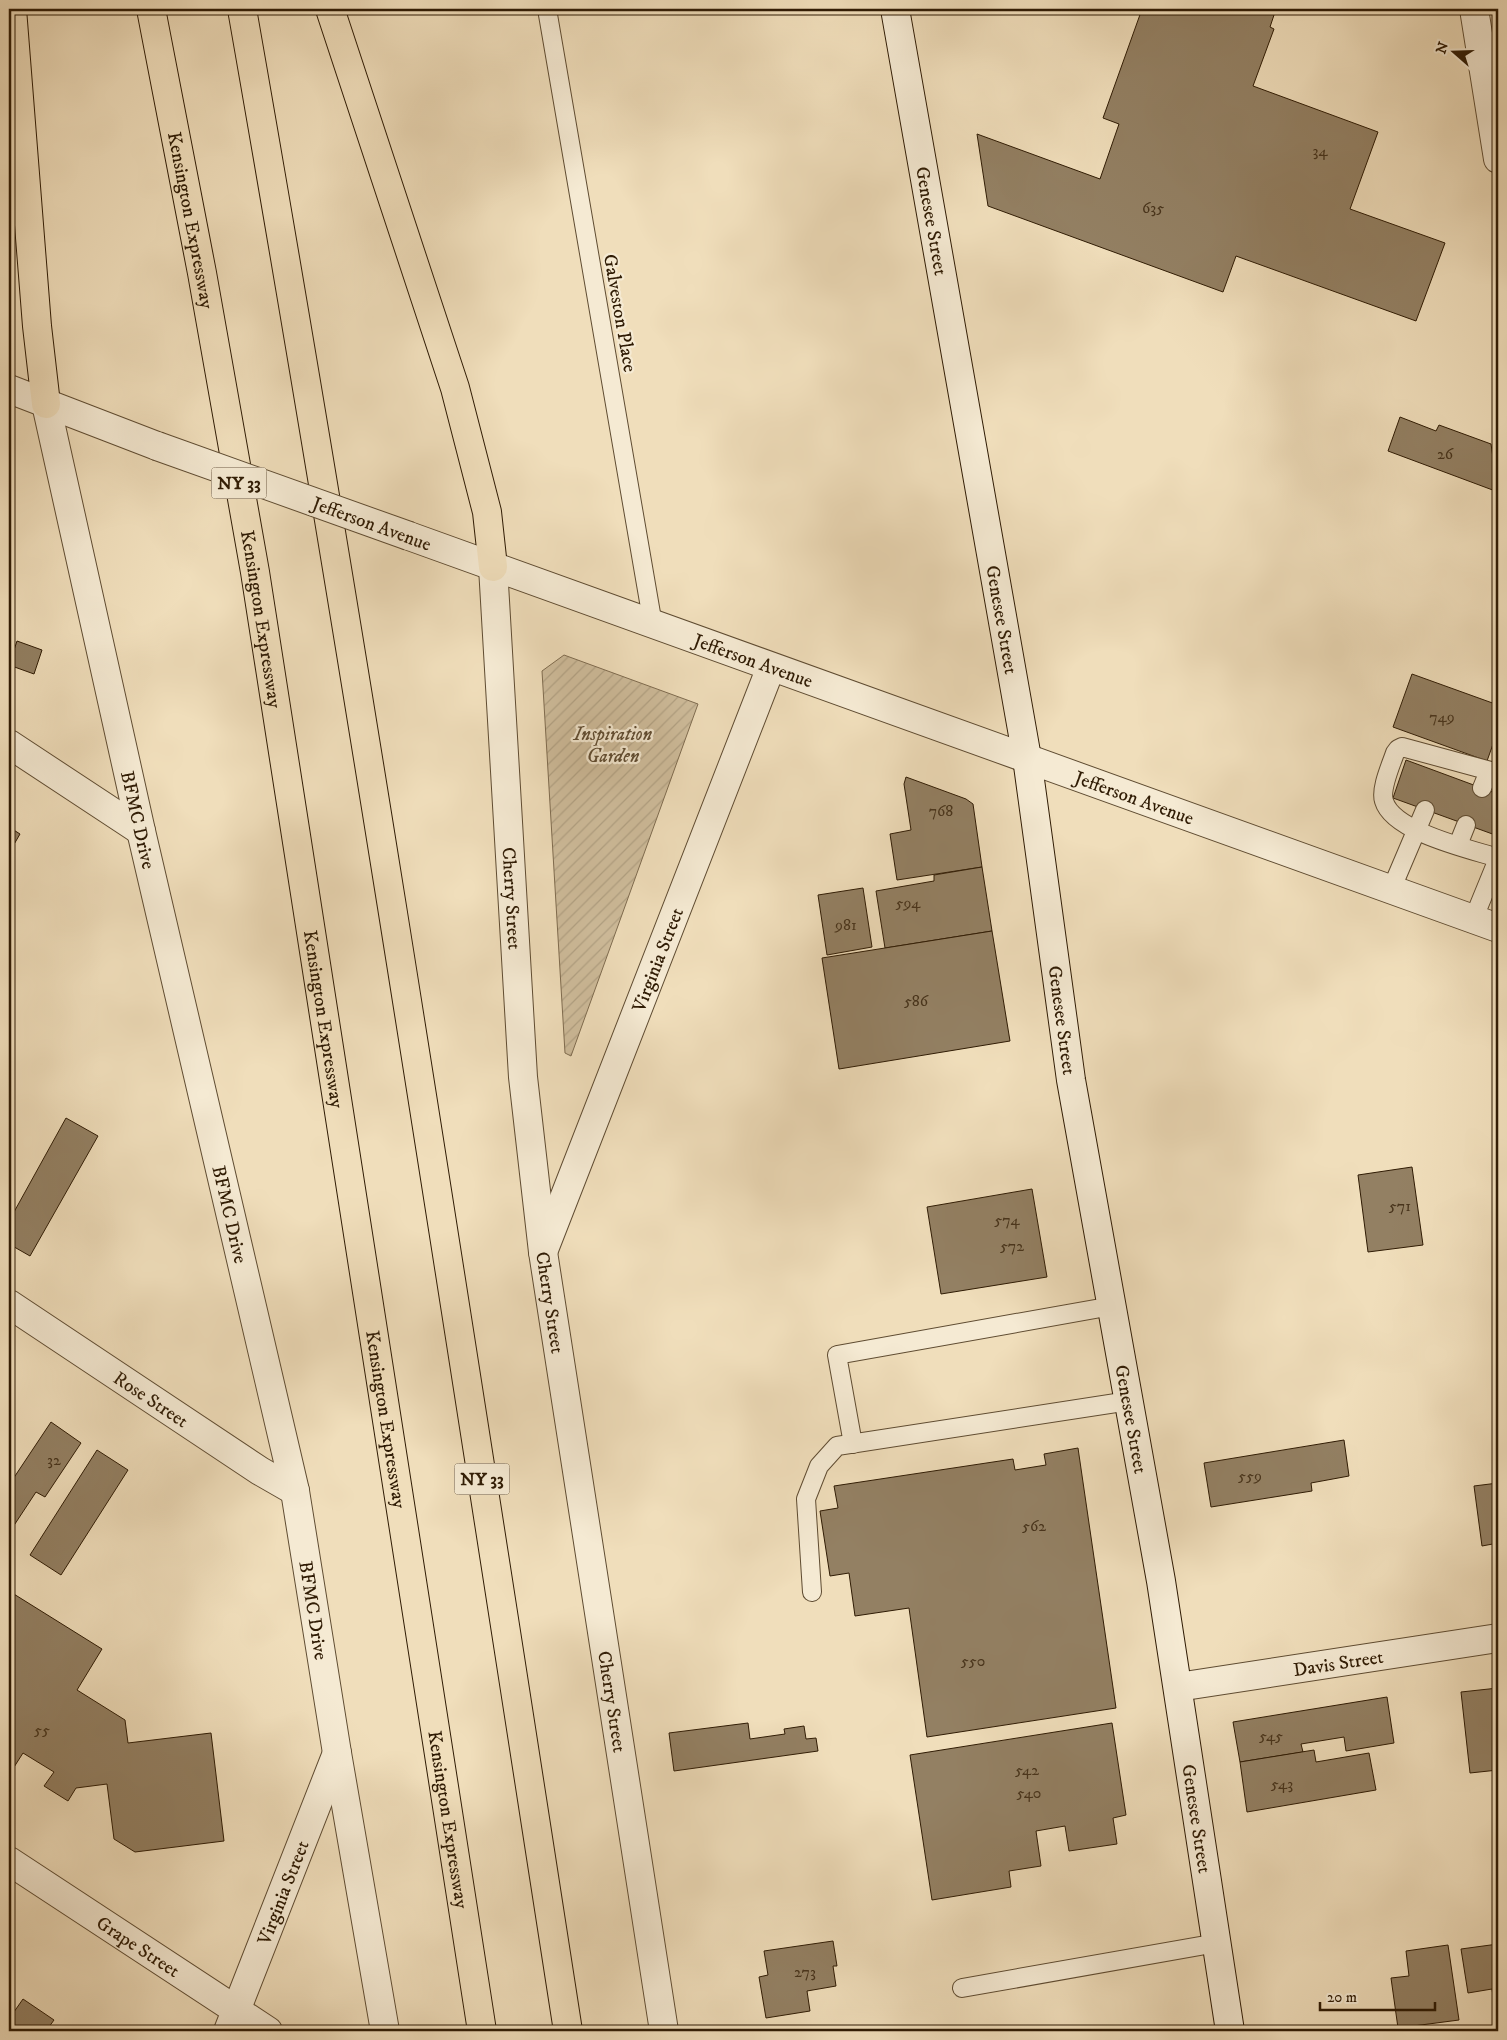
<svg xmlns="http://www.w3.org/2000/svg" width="1507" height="2040" font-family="'IM FELL DW Pica',serif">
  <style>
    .garden { fill: url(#garden-furrows); stroke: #7f6c50 }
    .building { fill: #938063; stroke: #2f1b04 }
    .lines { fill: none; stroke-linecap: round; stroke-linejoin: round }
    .service-casing { stroke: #5f4c32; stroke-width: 20 }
    .minor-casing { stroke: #5f4c32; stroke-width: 30 }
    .tertiary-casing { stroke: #5f4c32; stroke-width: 30 }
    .secondary-casing { stroke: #2f1b04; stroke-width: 30 }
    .motorway-casing { stroke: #2f1b04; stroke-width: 30 }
    .service { stroke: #f5ead3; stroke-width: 18 }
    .minor { stroke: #f5ead3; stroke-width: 28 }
    .tertiary { stroke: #f5ead3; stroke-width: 28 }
    .secondary { stroke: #f5ead3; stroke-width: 28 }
    .motorway { stroke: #f0debb; stroke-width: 28 }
    .tertiary-bridge-casing { stroke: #5f4c32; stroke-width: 30; stroke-linecap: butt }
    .tertiary-bridge { stroke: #f5ead3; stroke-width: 28 }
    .labels { text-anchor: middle; stroke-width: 4.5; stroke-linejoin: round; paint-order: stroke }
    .number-label { font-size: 16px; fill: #48341c }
    .shield { fill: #f5ead3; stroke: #6a5942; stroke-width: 1 }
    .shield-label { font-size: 18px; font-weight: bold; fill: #2f1b04 }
    .street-label { font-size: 19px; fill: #2f1b04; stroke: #f5ead3 }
    .park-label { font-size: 19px; font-style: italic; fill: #5f4c32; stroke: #f5ead3 }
  </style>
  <defs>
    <pattern id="garden-furrows" width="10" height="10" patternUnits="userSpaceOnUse" patternTransform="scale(1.25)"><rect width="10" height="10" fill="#cfbd9c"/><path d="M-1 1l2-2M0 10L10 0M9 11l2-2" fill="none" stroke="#b2a285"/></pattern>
  </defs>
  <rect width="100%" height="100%" fill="#f0debb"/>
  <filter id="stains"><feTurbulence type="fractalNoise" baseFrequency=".004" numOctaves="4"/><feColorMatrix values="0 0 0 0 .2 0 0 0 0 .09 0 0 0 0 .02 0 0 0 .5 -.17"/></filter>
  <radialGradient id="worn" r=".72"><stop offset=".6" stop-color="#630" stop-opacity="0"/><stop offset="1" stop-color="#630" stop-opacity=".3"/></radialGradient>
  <polygon class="garden" points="564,655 698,704 571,1056 565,1053 542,671"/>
  <g class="building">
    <polygon points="1142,9 1276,9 1270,27 1274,29 1253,86 1378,132 1350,209 1445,243 1416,321 1236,256 1223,292 988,206 977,134 1100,179 1119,124 1103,118"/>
    <polygon points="1400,417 1436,431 1439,425 1491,444 1498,492 1388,451"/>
    <polygon points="17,641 42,650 34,674 9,665"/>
    <polygon points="1412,674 1498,705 1498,730 1487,761 1393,727"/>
    <polygon points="1406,760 1498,794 1498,836 1393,798"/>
    <polygon points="906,777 966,799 973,804 982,867 897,880 890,834 911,830 904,784"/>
    <polygon points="9,827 20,834 9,853"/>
    <polygon points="982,867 992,931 885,948 876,891 934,881 934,875"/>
    <polygon points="863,888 872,947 827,955 818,895"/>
    <polygon points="992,931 1010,1041 839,1069 822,958"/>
    <polygon points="66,1118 98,1136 30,1256 9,1244 9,1221"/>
    <polygon points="1412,1167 1423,1245 1368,1252 1358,1175"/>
    <polygon points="1032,1189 1047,1277 941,1294 927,1207"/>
    <polygon points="51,1422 81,1443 45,1497 36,1492 9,1533 9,1485"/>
    <polygon points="1344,1440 1349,1476 1311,1483 1312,1491 1211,1507 1204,1463"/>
    <polygon points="1078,1448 1116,1708 927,1737 909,1608 855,1616 849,1573 830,1576 820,1511 838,1508 834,1486 1013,1459 1015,1470 1046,1465 1044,1454"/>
    <polygon points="97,1450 128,1470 61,1575 30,1555"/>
    <polygon points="1498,1483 1498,1543 1482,1546 1474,1486"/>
    <polygon points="9,1591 102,1649 77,1690 125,1720 128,1743 211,1733 224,1841 135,1852 114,1839 107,1784 76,1788 68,1801 44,1786 54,1772 23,1753 9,1775"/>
    <polygon points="1498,1688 1498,1770 1470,1773 1461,1692"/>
    <polygon points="1387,1697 1394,1743 1346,1751 1344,1737 1301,1744 1303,1752 1240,1762 1233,1722"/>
    <polygon points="748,1723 750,1739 785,1734 784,1729 804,1726 806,1739 816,1738 818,1751 674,1771 669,1733"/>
    <polygon points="1112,1723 1126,1815 1113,1818 1117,1844 1069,1851 1065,1826 1036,1831 1041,1866 1009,1871 1011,1887 932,1900 910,1755"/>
    <polygon points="1314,1750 1316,1762 1369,1753 1376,1790 1247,1812 1240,1762"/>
    <polygon points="833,1941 837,1966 833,1966 836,1986 807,1991 810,2011 766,2018 759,1977 768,1975 764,1951"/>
    <polygon points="1498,1944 1498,2011 1495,2011 1492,1989 1468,1993 1461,1949"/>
    <polygon points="1448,1945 1459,2020 1398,2028 1391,1978 1409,1976 1406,1951"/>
    <polygon points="23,1999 54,2020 46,2031 9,2031 9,2019"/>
  </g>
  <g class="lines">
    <defs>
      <g id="service">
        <polyline points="547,9 653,625"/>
        <path d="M1498,773L1402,747L1398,749L1395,753C1391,765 1380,789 1384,801C1393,832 1470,849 1498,858"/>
        <polyline points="1482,788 1489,771"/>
        <polyline points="1458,845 1466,825"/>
        <polyline points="1391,890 1425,810"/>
        <polyline points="1473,920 1498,859"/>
        <polyline points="853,1444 837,1355 1112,1306"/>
        <polyline points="812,1592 806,1499 819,1466 837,1446 1129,1401"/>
        <polyline points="962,1988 1217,1943"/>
      </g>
      <g id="minor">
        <polyline points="1474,9 1498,159"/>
        <polyline points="9,744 141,831"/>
        <path id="s1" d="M543,1252L771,667"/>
        <path id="s2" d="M9,1304L260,1471L295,1491"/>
        <path id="s3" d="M1178,1687L1498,1638"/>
        <path id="s4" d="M9,1861L268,2031"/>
        <path id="s5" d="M228,2031L337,1753"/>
      </g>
      <g id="tertiary">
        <polyline points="9,389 157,446"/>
        <path id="s6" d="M46,404L141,831L295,1491L337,1753L385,2031"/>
        <path id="s7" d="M409,536L1498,928"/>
        <path id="s8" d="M493,567L523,1077L543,1252L664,2031"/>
      </g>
      <g id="secondary">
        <path id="s9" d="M895,9L1027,758L1071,1080L1161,1581L1230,2031"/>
      </g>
      <g id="motorway">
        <polyline points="12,9 37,326 46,404"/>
        <path id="s10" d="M151,9L202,273L255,572L482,2031"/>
        <path d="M242,9C360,681 463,1356 568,2031"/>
        <polyline points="330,9 455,388 487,512 493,567"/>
      </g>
    </defs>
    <use href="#service" class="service-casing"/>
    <use href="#minor" class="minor-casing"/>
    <use href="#tertiary" class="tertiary-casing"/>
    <use href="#secondary" class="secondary-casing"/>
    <use href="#motorway" class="motorway-casing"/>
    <use href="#service" class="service"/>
    <use href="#minor" class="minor"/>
    <use href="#tertiary" class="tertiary"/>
    <use href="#secondary" class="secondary"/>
    <use href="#motorway" class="motorway"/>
    <defs>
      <polyline id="tertiary-bridge" points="157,446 409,536"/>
    </defs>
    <use href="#tertiary-bridge" class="tertiary-bridge-casing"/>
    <use href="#tertiary-bridge" class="tertiary-bridge"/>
  </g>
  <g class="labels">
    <g class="number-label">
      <text x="1320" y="156">34</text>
      <text x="1153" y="213">635</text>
      <text x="1445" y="459">26</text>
      <text x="1442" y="722">749</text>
      <text x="941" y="816">768</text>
      <text x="908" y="908">594</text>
      <text x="846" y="930">981</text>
      <text x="916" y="1006">586</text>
      <text x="1400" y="1211">571</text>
      <text x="1007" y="1225">574</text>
      <text x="1012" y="1251">572</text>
      <text x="54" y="1465">32</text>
      <text x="1250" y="1481">559</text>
      <text x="1034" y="1531">562</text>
      <text x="973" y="1666">550</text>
      <text x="42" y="1735">55</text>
      <text x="1271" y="1741">545</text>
      <text x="1027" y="1775">542</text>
      <text x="1282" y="1789">543</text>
      <text x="1029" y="1798">540</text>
      <text x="805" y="1977">273</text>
    </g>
    <g class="shield">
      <rect x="211.5" y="467.5" width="55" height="31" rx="4"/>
      <rect x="454.5" y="1463.5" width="55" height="31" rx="4"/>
    </g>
    <g class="shield-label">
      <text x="239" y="489">NY 33</text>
      <text x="482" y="1485">NY 33</text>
    </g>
    <g class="street-label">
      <text dy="7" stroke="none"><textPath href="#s10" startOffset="215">Kensington Expressway</textPath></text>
      <text dy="7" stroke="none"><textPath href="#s9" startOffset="215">Genesee Street</textPath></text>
      <text transform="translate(621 313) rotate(80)" y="7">Galveston Place</text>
      <text transform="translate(372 523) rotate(20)" y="7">Jefferson Avenue</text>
      <text dy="7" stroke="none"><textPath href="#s10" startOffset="620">Kensington Expressway</textPath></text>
      <text dy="7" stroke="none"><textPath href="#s9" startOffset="620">Genesee Street</textPath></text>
      <text dy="7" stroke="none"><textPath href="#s7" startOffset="366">Jefferson Avenue</textPath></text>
      <text dy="7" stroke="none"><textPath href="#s7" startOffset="771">Jefferson Avenue</textPath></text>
      <text dy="7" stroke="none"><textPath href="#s6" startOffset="426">BFMC Drive</textPath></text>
      <text dy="7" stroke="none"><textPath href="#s8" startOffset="332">Cherry Street</textPath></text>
      <text dy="7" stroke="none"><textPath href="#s1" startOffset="314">Virginia Street</textPath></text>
      <text dy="7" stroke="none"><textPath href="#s10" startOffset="1025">Kensington Expressway</textPath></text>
      <text dy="7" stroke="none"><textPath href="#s9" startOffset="1025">Genesee Street</textPath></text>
      <text dy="7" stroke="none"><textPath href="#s6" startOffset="831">BFMC Drive</textPath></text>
      <text dy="7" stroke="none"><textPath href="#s8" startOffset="738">Cherry Street</textPath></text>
      <text dy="7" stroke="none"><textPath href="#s2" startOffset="171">Rose Street</textPath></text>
      <text dy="7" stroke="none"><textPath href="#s10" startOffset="1430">Kensington Expressway</textPath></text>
      <text dy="7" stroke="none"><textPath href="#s9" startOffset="1430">Genesee Street</textPath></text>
      <text dy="7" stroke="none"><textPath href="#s6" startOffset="1236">BFMC Drive</textPath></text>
      <text dy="7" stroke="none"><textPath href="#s3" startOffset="162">Davis Street</textPath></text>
      <text dy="7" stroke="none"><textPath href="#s8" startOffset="1142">Cherry Street</textPath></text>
      <text dy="7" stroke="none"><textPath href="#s9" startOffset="1835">Genesee Street</textPath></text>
      <text dy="7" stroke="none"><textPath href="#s10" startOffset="1835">Kensington Expressway</textPath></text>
      <text dy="7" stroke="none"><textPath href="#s5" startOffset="149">Virginia Street</textPath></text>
      <text dy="7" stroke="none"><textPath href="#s4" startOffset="155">Grape Street</textPath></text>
    </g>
    <g class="park-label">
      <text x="613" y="740">Inspiration<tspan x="613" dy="22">Garden</tspan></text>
    </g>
  </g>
  <rect width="1507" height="2040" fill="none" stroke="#f0debb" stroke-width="30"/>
  <rect x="10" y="10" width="1487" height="2020" fill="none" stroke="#2f1b04" stroke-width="2.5"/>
  <rect x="15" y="15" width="1477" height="2010" fill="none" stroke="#2f1b04"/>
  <g transform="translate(1454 52) rotate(290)" stroke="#f5ead3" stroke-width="4" paint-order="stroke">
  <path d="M0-4L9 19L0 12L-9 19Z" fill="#2f1b04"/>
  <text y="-8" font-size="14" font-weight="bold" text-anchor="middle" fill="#2f1b04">N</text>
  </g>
  <path d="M1320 2002v8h115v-8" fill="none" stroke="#2f1b04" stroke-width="2.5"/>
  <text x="1327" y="2002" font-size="15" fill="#2f1b04" stroke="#f5ead3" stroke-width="4" paint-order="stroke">20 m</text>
  <rect width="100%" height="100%" filter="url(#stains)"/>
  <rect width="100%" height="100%" fill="url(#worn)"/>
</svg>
